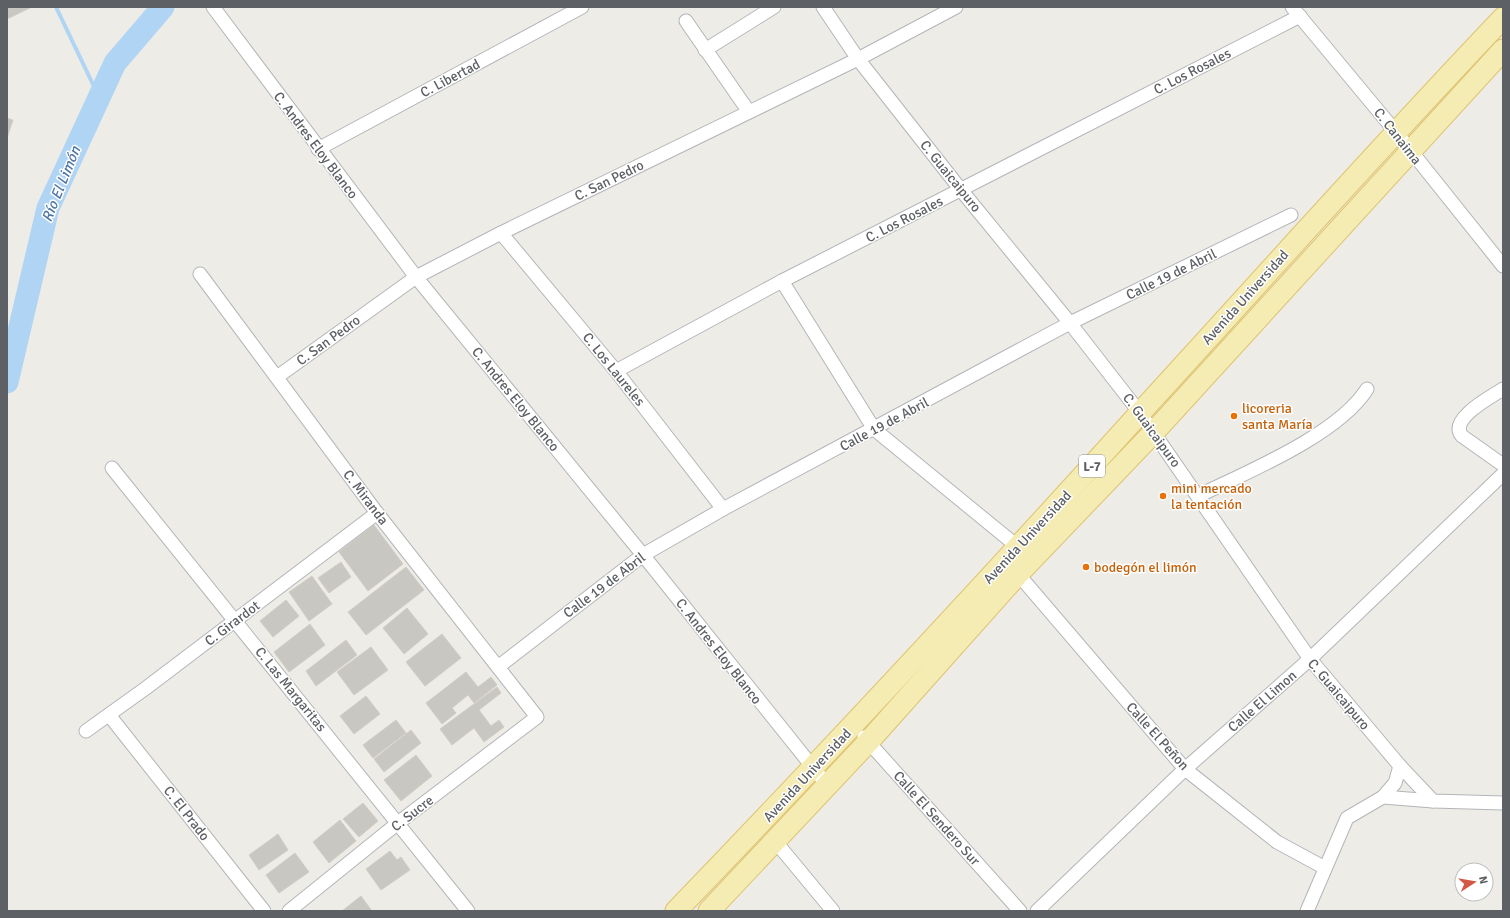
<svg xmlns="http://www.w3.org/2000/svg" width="1510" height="918" font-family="Signika,sans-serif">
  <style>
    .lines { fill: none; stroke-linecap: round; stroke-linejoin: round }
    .stream { stroke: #b0d4f4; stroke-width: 4 }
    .river { stroke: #b0d4f4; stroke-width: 23 }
    .building { fill: #c9c7c2; stroke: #d2cec5 }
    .minor-casing { stroke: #b3b5b9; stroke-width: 15 }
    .primary-casing { stroke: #dfc36d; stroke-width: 23 }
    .minor { stroke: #fff; stroke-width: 13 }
    .primary { stroke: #f5ecb4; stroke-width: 21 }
    .food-dot { fill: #e8710a; stroke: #fff; stroke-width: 1.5 }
    .labels { text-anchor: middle; stroke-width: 3; stroke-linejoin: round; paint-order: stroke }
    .shield { fill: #fff; stroke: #8e9092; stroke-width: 1 }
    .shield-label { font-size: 13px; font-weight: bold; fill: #5d6064 }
    .street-label { font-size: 14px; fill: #5d6064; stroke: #fff }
    .food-label { font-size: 14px; fill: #c56008; stroke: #fff; text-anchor: start }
    .water-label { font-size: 15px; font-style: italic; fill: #4e75a4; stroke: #fff }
  </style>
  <rect width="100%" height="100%" fill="#eeece6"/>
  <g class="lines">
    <polyline class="stream" points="56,7 99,97"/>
    <polyline class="river" points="7,382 48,208 115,63 163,7"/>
  </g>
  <g class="building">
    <polygon points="7,7 32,7 7,19"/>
    <polygon points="7,118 13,120 7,138"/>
    <polygon points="374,525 403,564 368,591 339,552"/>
    <polygon points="341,562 351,577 329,593 318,578"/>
    <polygon points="406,567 424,590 366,635 348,612"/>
    <polygon points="312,576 332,604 309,621 289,592"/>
    <polygon points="286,600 299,616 273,637 260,621"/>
    <polygon points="407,608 428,634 404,654 383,628"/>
    <polygon points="310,624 325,645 289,672 274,652"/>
    <polygon points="442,634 461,658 425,686 406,662"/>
    <polygon points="346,640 357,655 316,686 306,671"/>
    <polygon points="371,647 388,670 354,695 337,672"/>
    <polygon points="466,672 478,687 491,677 497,685 474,703 468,695 452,708 456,713 442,724 426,703"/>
    <polygon points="497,687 501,693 479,710 491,726 499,720 504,727 484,742 474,728 452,745 440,729"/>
    <polygon points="366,696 380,714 354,734 340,716"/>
    <polygon points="396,720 406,733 373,758 363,745"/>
    <polygon points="411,730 421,743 384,772 374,759"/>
    <polygon points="416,755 432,776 401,801 384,780"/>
    <polygon points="363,803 378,821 359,837 343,819"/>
    <polygon points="340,820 356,841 329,863 313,842"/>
    <polygon points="278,834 288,850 259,870 249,855"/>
    <polygon points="390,851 397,860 401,857 410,870 381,890 366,869"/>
    <polygon points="295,853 309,872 279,893 266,875"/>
    <polygon points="361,896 372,911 342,911"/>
  </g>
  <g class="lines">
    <defs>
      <g id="minor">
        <polyline points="213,7 416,277 643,555 827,785"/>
        <polyline points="823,7 858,59 961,190 1070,323 1140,413 1310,659 1400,766 1433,801 1503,803"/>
        <polyline points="1292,7 1395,131 1503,266"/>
        <polyline points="686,21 749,112"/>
        <polyline points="705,50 774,7"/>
        <polyline points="318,149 582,7"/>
        <polyline points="501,233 616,371 723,509"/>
        <polyline points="200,274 377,513 537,717 398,823 289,911"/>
        <polyline points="782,281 874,429 1018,547"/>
        <polyline points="616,371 782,281 1300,16"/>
        <polyline points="277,377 416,277 501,233 858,59 956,7"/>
        <path d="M1503,389C1491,397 1448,419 1462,436L1503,465"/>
        <polyline points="112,468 468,911"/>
        <path d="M1198,496C1247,472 1338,435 1367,389"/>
        <polyline points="1018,574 1185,769 1277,842 1325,868"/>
        <polyline points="498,667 643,555 723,509 1070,323 1291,215"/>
        <polyline points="109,715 264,911"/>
        <polyline points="86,731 146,688 377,513"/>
        <polyline points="864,737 1020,911"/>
        <polyline points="1383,797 1395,783 1400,766"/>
        <polyline points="775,841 833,911"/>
        <polyline points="1037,911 1185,769 1310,659 1503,474"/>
        <polyline points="1307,911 1347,818 1383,797 1433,801"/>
      </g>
      <g id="primary">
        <path d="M676,911C833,748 987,582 1139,414C1260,282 1379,148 1503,18"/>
        <polyline points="709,911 869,741 1018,574 1154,432 1503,50"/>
      </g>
    </defs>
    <use href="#minor" class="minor-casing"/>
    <use href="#primary" class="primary-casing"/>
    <use href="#minor" class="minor"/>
    <use href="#primary" class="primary"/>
  </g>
  <g class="food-dot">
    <circle cx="1234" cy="416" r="4"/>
    <circle cx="1163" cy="496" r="4"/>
    <circle cx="1086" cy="567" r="4"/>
  </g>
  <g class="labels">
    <rect class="shield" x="1079" y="455" width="26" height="22" rx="3"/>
    <g class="shield-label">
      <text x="1092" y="471">L-7</text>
    </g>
    <g class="street-label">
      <text transform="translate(1192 71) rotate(-27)" y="5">C. Los Rosales</text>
      <text transform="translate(450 78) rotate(-28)" y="5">C. Libertad</text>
      <text transform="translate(1398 136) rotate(52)" y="5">C. Canaima</text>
      <text transform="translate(316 145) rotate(53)" y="5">C. Andres Eloy Blanco</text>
      <text transform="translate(951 176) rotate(51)" y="5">C. Guaicaipuro</text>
      <text transform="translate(609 180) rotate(-26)" y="5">C. San Pedro</text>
      <text transform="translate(904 219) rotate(-27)" y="5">C. Los Rosales</text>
      <text transform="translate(1171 274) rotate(-26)" y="5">Calle 19 de Abril</text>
      <text transform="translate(1245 297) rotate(-48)" y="5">Avenida Universidad</text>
      <text transform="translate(328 340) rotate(-36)" y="5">C. San Pedro</text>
      <text transform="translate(614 369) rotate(51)" y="5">C. Los Laureles</text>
      <text transform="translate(516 399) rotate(51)" y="5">C. Andres Eloy Blanco</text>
      <text transform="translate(884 424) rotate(-28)" y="5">Calle 19 de Abril</text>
      <text transform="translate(1152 430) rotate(54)" y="5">C. Guaicaipuro</text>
      <text transform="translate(366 497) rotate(53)" y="5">C. Miranda</text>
      <text transform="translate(1027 537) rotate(-47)" y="5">Avenida Universidad</text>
      <text transform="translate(604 585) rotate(-37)" y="5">Calle 19 de Abril</text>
      <text transform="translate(232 623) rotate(-37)" y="5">C. Girardot</text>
      <text transform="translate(719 651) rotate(52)" y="5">C. Andres Eloy Blanco</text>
      <text transform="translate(291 689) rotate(51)" y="5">C. Las Margaritas</text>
      <text transform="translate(1339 694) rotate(50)" y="5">C. Guaicaipuro</text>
      <text transform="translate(1262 701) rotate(-41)" y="5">Calle El Limon</text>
      <text transform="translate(1158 736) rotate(48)" y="5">Calle El Peñon</text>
      <text transform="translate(807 775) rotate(-47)" y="5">Avenida Universidad</text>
      <text transform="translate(187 813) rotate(52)" y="5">C. El Prado</text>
      <text transform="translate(412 813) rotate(-38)" y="5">C. Sucre</text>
      <text transform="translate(937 818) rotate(48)" y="5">Calle El Sendero Sur</text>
    </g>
    <g class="food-label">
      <text x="1242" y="413">licoreria<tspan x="1242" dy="16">santa María</tspan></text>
      <text x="1171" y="493">mini mercado<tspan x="1171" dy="16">la tentación</tspan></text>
      <text x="1094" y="572">bodegón el limón</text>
    </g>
    <g class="water-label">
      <text transform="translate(61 184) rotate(-68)" y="5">Río El Limón</text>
    </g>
  </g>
  <rect width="1510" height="918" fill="none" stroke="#5d6064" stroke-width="16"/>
  <g transform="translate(1474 882) rotate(78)"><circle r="19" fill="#ffffff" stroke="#bebfc1"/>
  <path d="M0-3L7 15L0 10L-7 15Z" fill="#d35747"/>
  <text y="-6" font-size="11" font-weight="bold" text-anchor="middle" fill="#5d6064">N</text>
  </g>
</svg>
